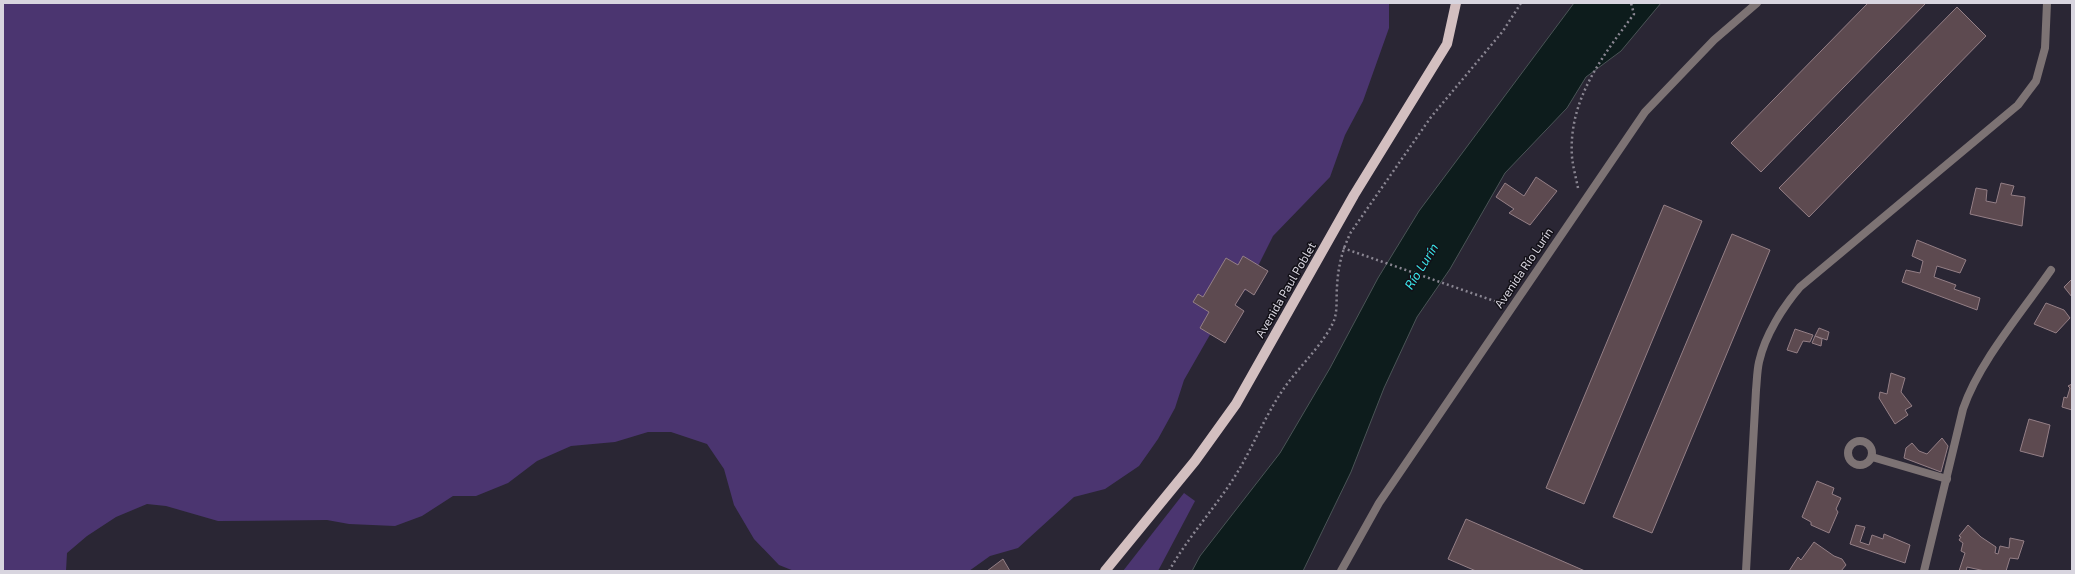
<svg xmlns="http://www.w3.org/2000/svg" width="2075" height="574" font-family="'Exo 2',sans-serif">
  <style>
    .green { fill: #4b3570 }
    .water { fill: #0d1c1c; stroke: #4a5456 }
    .building { fill: #5d4a50; stroke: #947f86 }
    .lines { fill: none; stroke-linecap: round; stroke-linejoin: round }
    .path { stroke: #8a8692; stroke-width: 2.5; stroke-dasharray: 2 3; stroke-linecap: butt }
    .minor { stroke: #7d7374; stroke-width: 8 }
    .primary { stroke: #d3bfc0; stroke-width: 10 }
    .labels { text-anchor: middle; stroke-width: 3; stroke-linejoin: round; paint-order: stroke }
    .street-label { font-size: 12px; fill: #d8d5df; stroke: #121017 }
    .water-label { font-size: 13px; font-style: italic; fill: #3ae8ec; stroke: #121017 }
  </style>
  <rect width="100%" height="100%" fill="#2a2634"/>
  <g class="green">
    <polygon points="3,3 1389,3 1389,28 1363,101 1345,135 1330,177 1273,236 1246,290 1227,305 1184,380 1175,408 1158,439 1139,466 1105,489 1074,497 1018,548 990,556 969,571 794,571 779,565 754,539 734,505 724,469 707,444 671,432 648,432 615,442 571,446 537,461 508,483 476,496 453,496 422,516 395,526 349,524 327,520 218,521 166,506 147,504 116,517 87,536 67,553 66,571 3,571"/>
    <polygon points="1184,493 1195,501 1158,571 1123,571"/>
  </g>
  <polygon class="water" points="1574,3 1661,3 1621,51 1586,77 1567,108 1505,173 1450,269 1417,317 1384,388 1351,472 1303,571 1192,571 1200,556 1280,453 1330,368 1378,278 1419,211"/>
  <g class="building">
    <polygon points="1868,3 1926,3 1761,172 1731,143"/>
    <polygon points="1957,7 1986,36 1809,217 1779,188"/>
    <polygon points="1536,177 1557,191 1530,225 1509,213 1514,209 1496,197 1505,183 1524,196"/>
    <polygon points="2001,183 2014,186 2011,195 2025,197 2022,226 1970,214 1976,188 1987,190 1986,201 1996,203"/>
    <polygon points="1664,205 1702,221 1584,504 1546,488"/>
    <polygon points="1732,234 1770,250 1652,533 1613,517"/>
    <polygon points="1917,240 1966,260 1960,273 1937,266 1934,277 1956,285 1954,289 1980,298 1977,310 1902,282 1906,270 1920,273 1923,261 1912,256"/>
    <polygon points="1243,256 1268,271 1254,295 1245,289 1235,305 1244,311 1225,343 1200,328 1209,312 1193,302 1198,294 1203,297 1226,258 1238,265"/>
    <polygon points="2072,279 2072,297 2064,287"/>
    <polygon points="2046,303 2064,310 2070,318 2056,333 2034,324"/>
    <polygon points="1819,328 1829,332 1827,340 1815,336"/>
    <polygon points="1795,329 1813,335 1810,342 1803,341 1797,353 1787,350"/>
    <polygon points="1815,336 1822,339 1821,346 1812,343"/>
    <polygon points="1891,373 1905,378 1901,392 1912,406 1905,410 1908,415 1895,424 1879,398 1880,392 1887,394"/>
    <polygon points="2072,384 2072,410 2062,407 2064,397 2067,398 2070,388 2068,386"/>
    <polygon points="2029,419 2050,425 2043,457 2020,451"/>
    <polygon points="1942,438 1948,446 1941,472 1904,458 1906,448 1912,443 1919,451 1927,454"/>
    <polygon points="1817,481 1834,488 1832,494 1841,498 1836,509 1838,512 1829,533 1811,525 1811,522 1802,517"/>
    <polygon points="1466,519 1585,571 1476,571 1448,559"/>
    <polygon points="1856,525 1865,527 1860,542 1869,545 1872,535 1883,539 1884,534 1910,545 1905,563 1850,544"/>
    <polygon points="1968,525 1981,537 1996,547 1995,553 1998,554 2000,546 2009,548 2010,538 2024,541 2018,559 2010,558 2006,571 1985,571 1967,567 1966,571 1959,571 1965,553 1961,551 1963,543 1959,540 1961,537 1959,536"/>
    <polygon points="1814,542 1834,556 1842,559 1846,565 1841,571 1789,571 1798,557 1801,560"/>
    <polygon points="1003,559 1010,571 987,571"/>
  </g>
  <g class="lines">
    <g class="path">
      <path d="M1578,188C1576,178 1573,167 1572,157C1568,100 1602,57 1634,14L1631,3"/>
      <polyline points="1343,248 1500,303"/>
      <path d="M1169,571C1189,535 1219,504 1240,468C1256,440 1268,410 1287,384C1302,364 1322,345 1333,323C1338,312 1336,299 1337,287C1338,267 1342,250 1351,232L1431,117L1503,31L1521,3"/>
    </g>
    <g class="minor">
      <circle cx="1860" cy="453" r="12"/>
      <polyline points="1872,457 1947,479"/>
      <polyline points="1341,571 1379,503 1645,112 1714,40 1757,3"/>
      <path d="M1746,571L1756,390C1757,380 1757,371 1759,362C1765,335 1783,307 1800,287L2018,105L2036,81L2045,48L2047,3"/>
      <path d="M1924,571L1963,409C1979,362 2022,312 2051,270"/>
    </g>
    <polyline class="primary" points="1105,571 1195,461 1236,404 1354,195 1447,44 1456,3"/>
  </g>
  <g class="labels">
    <g class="street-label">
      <text transform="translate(1524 268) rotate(-56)" y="4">Avenida Río Lurín</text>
      <text transform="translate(1286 290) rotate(-60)" y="4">Avenida Paul Poblet</text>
    </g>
    <g class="water-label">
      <text transform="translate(1421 266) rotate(-58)" y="5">Río Lurín</text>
    </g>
  </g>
  <rect width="2075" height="574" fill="none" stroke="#d8d5df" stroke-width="8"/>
</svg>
